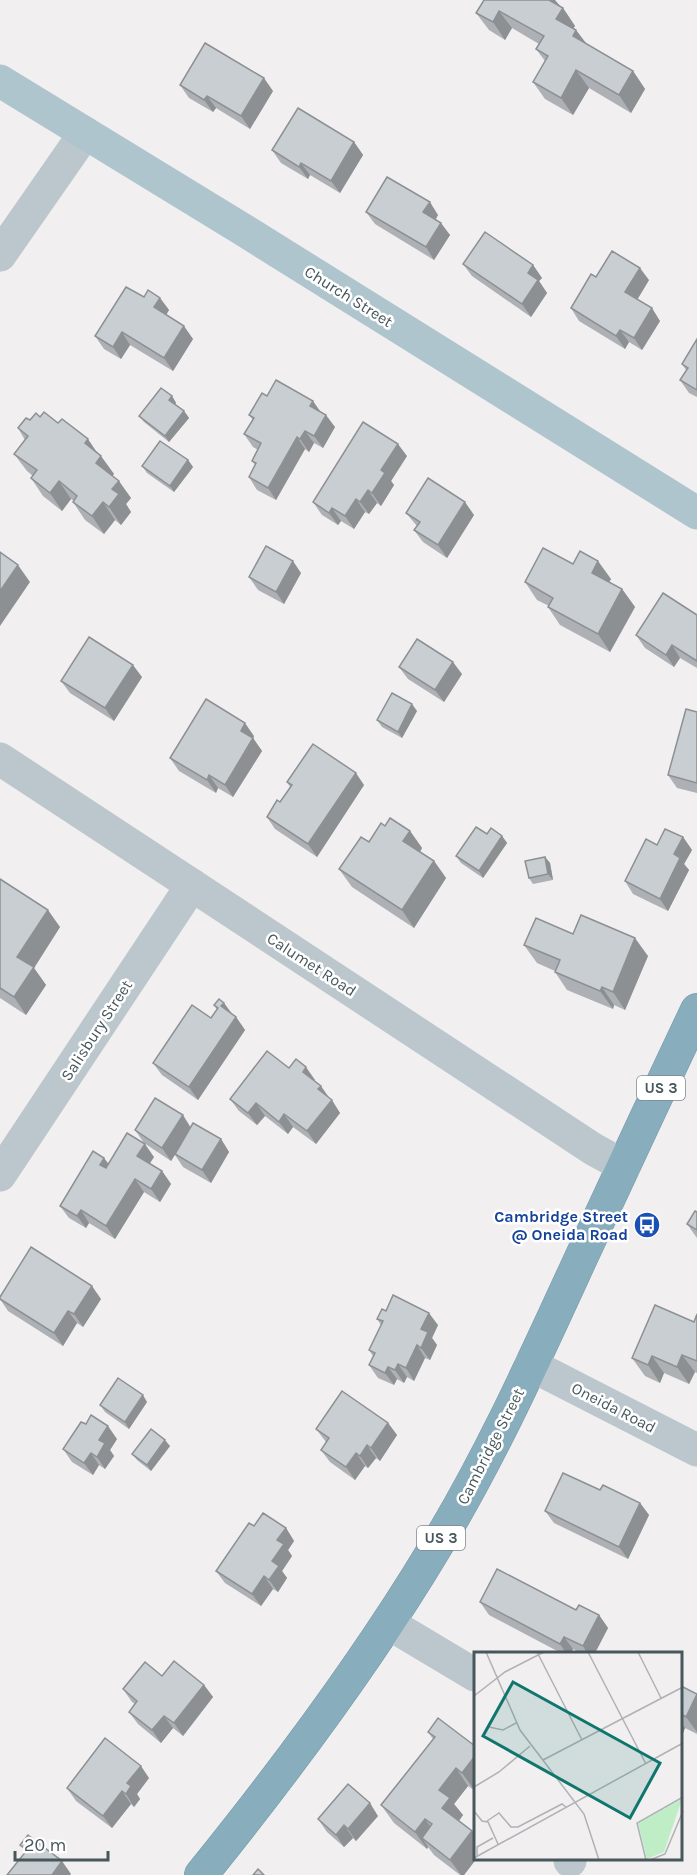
<svg xmlns="http://www.w3.org/2000/svg" width="697" height="1875" font-family="Karla,sans-serif">
  <style>
    .lines { fill: none; stroke-linecap: round; stroke-linejoin: round }
    .highway-casing { stroke: #7399a8; stroke-width: 34 }
    .minor { stroke: #bbc7cc; stroke-width: 33 }
    .major { stroke: #afc5cd; stroke-width: 33 }
    .highway { stroke: #88adbd; stroke-width: 33 }
    .wall { fill: #adb1b5 }
    .shaded-wall { fill: #8d9093 }
    .building { fill: #c9ced2; stroke: #8d9093; stroke-width: 1.5 }
    .labels { text-anchor: middle; stroke-width: 5; stroke-linejoin: round; paint-order: stroke }
    .shield { fill: #fff; stroke: #7e898d; stroke-width: 1.5 }
    .shield-label { font-size: 15px; font-weight: bold; fill: #47575c }
    .street-label { font-size: 16px; fill: #47575c; stroke: #fff }
    .transit-label { font-size: 16px; font-weight: bold; fill: #164399; stroke: #fff; text-anchor: end }
    .inset-road { fill: none; stroke: #aeb2b5; stroke-width: 1.5 }
    .view { fill: #0f766e; fill-opacity: 0.15; stroke: #0f766e; stroke-width: 3 }
    .inset-edge { fill: none; stroke: #47575c; stroke-width: 3 }
  </style>
  <rect width="100%" height="100%" fill="#f2eff0"/>
  <g class="lines">
    <defs>
      <path id="highway" d="M201,1875C285,1771 366,1663 435,1548C491,1456 535,1358 580,1260C618,1177 658,1093 697,1010"/>
    </defs>
    <use href="#highway" class="highway-casing"/>
    <g class="minor">
      <polyline points="0,255 85,133"/>
      <polyline points="0,759 593,1149 624,1166"/>
      <polyline points="0,1175 192,885"/>
      <polyline points="531,1365 697,1450"/>
      <polyline points="388,1623 475,1675"/>
      <polyline points="570,1858 570,1861"/>
    </g>
    <polyline class="major" points="0,81 242,229 697,513"/>
    <use href="#highway" class="highway"/>
  </g>
  <g class="wall">
    <polygon points="560,7 563,8 575,26 573,28 576,30 586,44 633,71 645,89 631,113 589,88 573,115 545,99 533,82 545,61 536,49 539,44 512,28 505,40 489,30 476,13"/>
    <polygon points="180,85 273,91 250,129 216,108 213,112 189,98"/>
    <polygon points="354,142 363,155 340,193 310,175 308,179 281,163 272,150"/>
    <polygon points="366,212 438,215 436,219 450,235 434,260 375,224"/>
    <polygon points="463,264 533,265 542,278 539,281 547,293 531,317 472,276"/>
    <polygon points="596,277 649,280 637,300 660,321 642,350 629,342 625,349 579,321 571,308"/>
    <polygon points="144,297 160,298 169,310 166,315 193,339 173,371 130,345 121,359 104,349 95,336"/>
    <polygon points="697,339 697,397 689,393 680,380 686,370 682,364"/>
    <polygon points="172,396 176,403 175,404 184,411 189,418 169,442 144,422 139,416"/>
    <polygon points="267,396 313,401 320,412 335,427 323,448 314,443 309,452 305,449 276,500 257,490 249,477 255,465 252,461 258,450 253,447 244,434 253,420 249,415"/>
    <polygon points="40,417 98,453 114,474 112,476 131,498 126,504 131,512 121,525 115,520 104,534 85,520 73,502 74,501 71,499 62,511 43,496 31,478 33,476 27,471 14,454 25,440 18,428 30,420"/>
    <polygon points="407,456 391,481 394,485 381,506 377,503 369,514 365,512 354,529 341,521 338,525 322,515 313,502"/>
    <polygon points="188,460 193,467 174,492 147,473 142,466"/>
    <polygon points="406,513 474,515 447,558 423,542 414,530 417,526"/>
    <polygon points="573,564 611,579 609,582 622,589 635,607 610,652 560,625 548,607 549,606 537,600 525,582"/>
    <polygon points="301,573 284,604 258,590 249,577"/>
    <polygon points="697,615 697,668 680,658 674,667 645,648 636,635"/>
    <polygon points="399,667 462,674 444,702 408,679"/>
    <polygon points="142,677 114,721 70,693 61,681"/>
    <polygon points="417,711 402,738 382,727 377,720"/>
    <polygon points="697,712 697,793 677,788 668,775"/>
    <polygon points="254,736 253,738 262,751 233,797 218,788 216,793 179,771 170,758"/>
    <polygon points="287,782 364,785 317,857 275,829 267,817 280,802 290,787"/>
    <polygon points="385,826 410,831 422,848 420,852 434,861 446,878 414,928 352,887 339,869"/>
    <polygon points="487,834 502,836 507,843 483,878 461,863 456,856"/>
    <polygon points="683,837 692,850 684,864 689,870 668,911 633,894 625,881 657,845"/>
    <polygon points="545,857 550,863 553,880 533,884 529,878"/>
    <polygon points="0,879 60,927 34,968 46,985 26,1015 0,998"/>
    <polygon points="573,934 648,956 625,1010 614,1005 613,1009 567,990 555,972 555,971 537,963 524,945"/>
    <polygon points="224,1003 231,1014 236,1017 245,1030 198,1100 162,1075 153,1063 211,1018 217,1010 214,1005"/>
    <polygon points="289,1068 315,1080 314,1081 340,1113 316,1144 293,1127 288,1134 265,1116 257,1125 239,1111 230,1099"/>
    <polygon points="191,1127 221,1139 229,1152 211,1183 183,1167 175,1155 171,1161 144,1143 135,1130"/>
    <polygon points="154,1157 150,1163 162,1171 171,1184 160,1202 144,1192 115,1239 89,1223 86,1228 69,1218 60,1206 104,1158 109,1164"/>
    <polygon points="697,1212 697,1238 687,1224"/>
    <polygon points="0,1297 101,1299 83,1327 77,1323 63,1346 8,1311 0,1299"/>
    <polygon points="386,1311 438,1325 432,1338 437,1345 430,1360 425,1358 414,1381 407,1377 404,1383 397,1379 394,1385 378,1378 369,1365 373,1356 369,1350 381,1325 377,1319"/>
    <polygon points="697,1314 697,1373 695,1372 689,1384 664,1373 660,1383 645,1376 632,1358 694,1322"/>
    <polygon points="147,1402 129,1429 105,1412 100,1405"/>
    <polygon points="388,1423 397,1435 380,1461 376,1458 368,1468 365,1466 355,1480 330,1462 321,1450 326,1442 316,1429"/>
    <polygon points="117,1439 110,1450 114,1456 105,1469 99,1465 93,1475 72,1462 63,1449"/>
    <polygon points="170,1446 151,1471 137,1460 132,1454"/>
    <polygon points="600,1490 640,1503 649,1515 628,1559 554,1523 545,1511"/>
    <polygon points="254,1526 286,1528 294,1541 288,1550 292,1556 282,1571 287,1578 278,1592 273,1589 261,1606 225,1583 216,1571"/>
    <polygon points="480,1602 576,1610 599,1615 608,1628 595,1653 580,1653 573,1649 571,1653 561,1653 489,1615"/>
    <polygon points="162,1676 204,1685 213,1697 183,1736 173,1728 161,1743 138,1724 129,1712 135,1704 132,1702 123,1689"/>
    <polygon points="681,1686 697,1694 697,1734 685,1728 681,1738"/>
    <polygon points="428,1732 475,1746 475,1791 468,1786 454,1804 463,1815 459,1821 472,1831 475,1835 475,1858 477,1858 464,1875 460,1875 434,1855 428,1847 427,1849 394,1823 381,1805 433,1739"/>
    <polygon points="149,1778 137,1794 140,1799 134,1807 131,1804 112,1828 76,1801 67,1788"/>
    <polygon points="378,1816 356,1841 353,1838 344,1847 327,1832 318,1819"/>
  </g>
  <g class="shaded-wall">
    <polygon points="546,0 555,0 561,7"/>
    <polygon points="563,8 575,26 569,36 556,19"/>
    <polygon points="499,11 512,28 505,40 493,22"/>
    <polygon points="576,30 589,47 573,36"/>
    <polygon points="576,70 589,88 573,115 561,98"/>
    <polygon points="633,71 645,89 631,113 619,95"/>
    <polygon points="264,78 273,91 250,129 241,116"/>
    <polygon points="207,96 216,108 213,112 204,100"/>
    <polygon points="354,142 363,155 340,193 331,181"/>
    <polygon points="301,163 310,175 308,179 299,167"/>
    <polygon points="430,202 438,215 432,225 423,212"/>
    <polygon points="441,223 450,235 434,260 426,247"/>
    <polygon points="533,265 542,278 539,281 547,293 531,317 522,304 528,273"/>
    <polygon points="640,268 649,280 634,305 625,292"/>
    <polygon points="160,298 169,310 163,320 154,307"/>
    <polygon points="652,308 660,321 642,350 634,338"/>
    <polygon points="184,326 193,339 173,371 164,358"/>
    <polygon points="620,330 629,342 625,349 616,336"/>
    <polygon points="122,332 130,345 121,359 113,347"/>
    <polygon points="172,396 176,403 174,406 169,400"/>
    <polygon points="313,401 322,414 310,406"/>
    <polygon points="184,411 189,418 169,442 165,436"/>
    <polygon points="326,415 335,427 323,448 314,436"/>
    <polygon points="305,431 314,443 309,452 300,439"/>
    <polygon points="297,437 305,449 276,500 268,488"/>
    <polygon points="88,439 100,457 85,443"/>
    <polygon points="398,444 407,456 391,481 394,485 381,506 372,493 381,470"/>
    <polygon points="101,456 114,474 108,481 96,463"/>
    <polygon points="188,460 193,467 174,492 170,486"/>
    <polygon points="59,481 71,499 62,511 50,493"/>
    <polygon points="119,481 131,498 126,504 131,512 121,525 109,507 112,489"/>
    <polygon points="368,490 377,503 369,514 360,502"/>
    <polygon points="356,499 365,512 354,529 345,516"/>
    <polygon points="103,502 115,520 104,534 92,516"/>
    <polygon points="465,502 474,515 447,558 438,545"/>
    <polygon points="332,508 341,521 338,525 329,513"/>
    <polygon points="293,561 301,573 284,604 276,592"/>
    <polygon points="598,561 611,579 605,590 592,573"/>
    <polygon points="18,565 30,582 0,626 0,591"/>
    <polygon points="622,589 635,607 610,652 598,634"/>
    <polygon points="672,645 680,658 674,667 666,655"/>
    <polygon points="453,662 462,674 444,702 435,690"/>
    <polygon points="133,665 142,677 114,721 105,708"/>
    <polygon points="412,704 417,711 402,738 398,732"/>
    <polygon points="245,723 254,736 250,743 241,731"/>
    <polygon points="253,738 262,751 233,797 225,785"/>
    <polygon points="356,773 364,785 317,857 308,844"/>
    <polygon points="209,775 218,788 216,793 207,780"/>
    <polygon points="410,831 422,848 416,858 403,841"/>
    <polygon points="502,836 507,843 483,878 479,871"/>
    <polygon points="683,837 692,850 684,864 689,870 668,911 660,899 674,854"/>
    <polygon points="545,857 550,863 553,880 548,874"/>
    <polygon points="434,861 446,878 414,928 402,910"/>
    <polygon points="48,910 60,927 34,968 46,985 26,1015 14,997 17,957"/>
    <polygon points="635,938 648,956 625,1010 613,992"/>
    <polygon points="602,987 614,1005 613,1009 600,991"/>
    <polygon points="224,1003 233,1015 221,1006"/>
    <polygon points="236,1017 245,1030 198,1100 189,1087"/>
    <polygon points="306,1067 315,1080 311,1084 303,1072"/>
    <polygon points="321,1086 330,1099 318,1089"/>
    <polygon points="332,1100 340,1113 316,1144 307,1131"/>
    <polygon points="256,1103 265,1116 257,1125 248,1113"/>
    <polygon points="284,1114 293,1127 288,1134 279,1122"/>
    <polygon points="183,1115 191,1128 171,1161 162,1148"/>
    <polygon points="221,1139 229,1152 211,1183 202,1170"/>
    <polygon points="145,1144 154,1157 146,1169 137,1156"/>
    <polygon points="104,1158 113,1171 109,1177 100,1165"/>
    <polygon points="162,1171 171,1184 160,1202 151,1189"/>
    <polygon points="135,1179 144,1192 115,1239 106,1226"/>
    <polygon points="81,1210 89,1223 86,1228 77,1216"/>
    <polygon points="92,1286 101,1299 83,1327 74,1314"/>
    <polygon points="68,1311 77,1323 63,1346 54,1333"/>
    <polygon points="429,1313 438,1325 432,1338 437,1345 430,1360 421,1348 421,1329"/>
    <polygon points="417,1345 425,1358 414,1381 406,1368"/>
    <polygon points="682,1355 695,1372 689,1384 677,1367"/>
    <polygon points="652,1356 664,1373 660,1383 648,1365"/>
    <polygon points="398,1364 407,1377 404,1383 395,1370"/>
    <polygon points="388,1367 397,1379 394,1385 385,1373"/>
    <polygon points="143,1395 147,1402 129,1429 125,1422"/>
    <polygon points="388,1423 397,1435 380,1461 371,1448"/>
    <polygon points="108,1426 117,1439 110,1450 114,1456 105,1469 97,1457 99,1440"/>
    <polygon points="165,1440 170,1446 151,1471 147,1465"/>
    <polygon points="367,1445 376,1458 368,1468 360,1456"/>
    <polygon points="91,1453 99,1465 93,1475 84,1463"/>
    <polygon points="356,1453 365,1466 355,1480 346,1467"/>
    <polygon points="640,1503 649,1515 628,1559 619,1547"/>
    <polygon points="286,1528 294,1541 288,1550 292,1556 282,1571 287,1578 278,1592 269,1580 272,1561 277,1540"/>
    <polygon points="264,1576 273,1589 261,1606 252,1594"/>
    <polygon points="599,1615 608,1628 595,1653 587,1653 583,1646"/>
    <polygon points="564,1637 573,1649 571,1653 566,1653 560,1644"/>
    <polygon points="204,1685 213,1697 183,1736 174,1723"/>
    <polygon points="697,1695 697,1732 686,1717"/>
    <polygon points="164,1716 173,1728 161,1743 152,1730"/>
    <polygon points="681,1722 685,1728 681,1738"/>
    <polygon points="475,1756 475,1791 462,1773"/>
    <polygon points="141,1766 149,1778 137,1794 140,1799 134,1807 126,1794 127,1783"/>
    <polygon points="456,1768 468,1786 454,1804 463,1815 455,1826 442,1808 439,1790"/>
    <polygon points="122,1791 131,1804 112,1828 103,1816"/>
    <polygon points="370,1803 378,1816 356,1841 348,1829"/>
    <polygon points="425,1819 437,1836 422,1838 428,1847 427,1849 415,1832"/>
    <polygon points="344,1825 353,1838 344,1847 336,1835"/>
    <polygon points="472,1831 475,1835 475,1858 477,1858 464,1875 461,1875 450,1860"/>
    <polygon points="62,1861 71,1874 70,1875 52,1875"/>
  </g>
  <g class="building">
    <polygon points="484,0 549,0 563,8 556,19 576,30 573,36 633,71 619,95 576,70 561,98 533,82 548,56 536,49 544,36 499,11 493,22 476,13"/>
    <polygon points="205,43 264,78 241,116 207,96 204,100 180,85"/>
    <polygon points="298,108 354,142 331,181 301,163 299,167 272,150"/>
    <polygon points="387,177 430,202 423,212 441,223 426,247 366,212"/>
    <polygon points="485,232 533,265 528,273 538,280 522,304 463,264"/>
    <polygon points="612,251 640,268 625,292 652,308 634,338 620,330 616,336 571,308 591,274 596,277"/>
    <polygon points="126,287 144,297 148,290 160,298 154,307 184,326 164,358 122,332 113,347 95,336"/>
    <polygon points="697,339 697,390 680,380 688,368 682,364"/>
    <polygon points="276,380 313,401 310,406 326,415 314,436 305,431 300,439 297,437 268,488 249,477 256,463 252,461 261,443 244,434 254,418 249,415 262,393 267,396"/>
    <polygon points="161,388 172,396 169,400 184,411 165,436 139,416"/>
    <polygon points="44,412 58,423 62,419 88,439 85,443 101,456 96,463 119,481 112,489 119,494 109,507 103,502 92,516 73,502 77,496 59,481 50,493 31,478 37,470 14,454 28,436 18,428 26,418 30,420 36,413 40,417"/>
    <polygon points="363,422 398,444 381,470 385,473 372,493 368,490 360,502 356,499 345,516 332,508 329,513 313,502"/>
    <polygon points="160,441 188,460 170,486 142,466"/>
    <polygon points="428,478 465,502 438,545 414,530 420,522 406,513"/>
    <polygon points="266,546 293,561 276,592 249,577"/>
    <polygon points="543,548 573,564 580,551 598,561 592,573 622,589 598,634 548,607 553,598 525,582"/>
    <polygon points="0,552 18,565 0,591"/>
    <polygon points="663,593 697,615 697,661 672,645 666,655 636,635"/>
    <polygon points="89,637 133,665 105,708 61,681"/>
    <polygon points="417,639 453,662 435,690 399,667"/>
    <polygon points="392,693 412,704 398,732 377,720"/>
    <polygon points="206,699 245,723 241,731 253,738 225,785 209,775 207,780 170,758"/>
    <polygon points="686,709 697,712 697,783 668,775"/>
    <polygon points="313,744 356,773 308,844 267,817 277,800 280,802 292,785 287,782"/>
    <polygon points="390,818 410,831 403,841 434,861 402,910 339,869 361,837 369,842 381,823 385,826"/>
    <polygon points="476,827 487,834 491,828 502,836 479,871 456,856"/>
    <polygon points="665,829 683,837 674,854 680,858 660,899 625,881 646,839 657,845"/>
    <polygon points="545,857 548,874 529,878 525,861"/>
    <polygon points="0,879 48,910 17,957 34,967 14,997 0,988"/>
    <polygon points="581,915 635,938 613,992 602,987 600,991 555,972 560,960 524,945 536,918 573,934"/>
    <polygon points="219,999 224,1003 221,1006 236,1017 189,1087 153,1063 192,1005 211,1018 218,1008 214,1005"/>
    <polygon points="267,1051 289,1068 296,1059 306,1067 303,1072 321,1086 318,1089 332,1100 307,1131 284,1114 279,1122 256,1103 248,1113 230,1099"/>
    <polygon points="155,1098 183,1115 162,1148 135,1130"/>
    <polygon points="193,1123 221,1139 202,1170 175,1154"/>
    <polygon points="127,1133 145,1144 137,1156 162,1171 151,1189 135,1179 106,1226 81,1210 77,1216 60,1206 93,1151 104,1158 100,1165 106,1168"/>
    <polygon points="695,1211 697,1212 697,1230 687,1224"/>
    <polygon points="31,1247 92,1286 74,1314 68,1311 54,1333 0,1299 0,1297"/>
    <polygon points="393,1295 429,1313 421,1329 428,1332 421,1348 417,1345 406,1368 398,1364 395,1370 388,1367 385,1373 369,1365 375,1353 369,1350 383,1321 377,1319 382,1309 386,1311"/>
    <polygon points="655,1305 694,1322 697,1314 697,1361 682,1355 677,1367 652,1356 648,1365 632,1358"/>
    <polygon points="118,1378 143,1395 125,1422 100,1405"/>
    <polygon points="342,1391 388,1423 371,1448 367,1445 360,1456 356,1453 346,1467 321,1450 329,1438 316,1429"/>
    <polygon points="91,1415 108,1426 99,1440 105,1443 97,1457 91,1453 84,1463 63,1449 81,1422 86,1424"/>
    <polygon points="151,1429 165,1440 147,1465 132,1454"/>
    <polygon points="563,1473 600,1490 603,1485 640,1503 619,1547 545,1511"/>
    <polygon points="263,1513 286,1528 277,1540 284,1544 272,1561 279,1566 269,1580 264,1576 252,1594 216,1571 249,1523 254,1526"/>
    <polygon points="497,1569 576,1610 579,1605 599,1615 583,1646 564,1637 560,1644 480,1602"/>
    <polygon points="174,1661 204,1685 174,1723 164,1716 152,1730 129,1712 137,1701 123,1689 145,1662 162,1676"/>
    <polygon points="681,1686 697,1694 686,1717 681,1714"/>
    <polygon points="438,1718 475,1746 475,1756 462,1773 456,1768 439,1790 450,1798 442,1808 472,1831 450,1860 422,1838 432,1824 425,1819 415,1832 381,1805 435,1737 428,1732"/>
    <polygon points="105,1738 141,1766 127,1783 131,1786 126,1794 122,1791 103,1816 67,1788"/>
    <polygon points="348,1784 370,1803 348,1829 344,1825 336,1835 318,1819"/>
    <polygon points="28,1835 62,1861 52,1875 7,1875 27,1850 20,1845"/>
    <polygon points="258,1869 264,1875 253,1875"/>
  </g>
  <defs>
    <symbol id="bus-disc" viewBox="-11 -11 22 22"><circle r="9.5" fill="#1a4fb4" stroke="#fff"/><path d="M-5-6H5V4H4V6H2V4H-2V6H-4V4H-5ZM-3.5-4V0h7V-4ZM-3.5 1.2v1.5H-2V1.2ZM2 1.2v1.5H3.5V1.2Z" fill="#fff"/></symbol>
  </defs>
  <g fill-rule="evenodd">
    <use href="#bus-disc" x="632" y="1210" width="30" height="30"/>
  </g>
  <g class="labels">
    <g class="shield">
      <rect x="637" y="1076" width="48" height="24" rx="4.5"/>
      <rect x="417" y="1526" width="48" height="24" rx="4.5"/>
    </g>
    <g class="shield-label">
      <text x="661" y="1093">US 3</text>
      <text x="441" y="1543">US 3</text>
    </g>
    <g class="street-label">
      <text transform="translate(349 296) rotate(32)" y="6">Church Street</text>
      <text transform="translate(312 964) rotate(33)" y="6">Calumet Road</text>
      <text transform="translate(96 1030) rotate(-57)" y="6">Salisbury Street</text>
      <text transform="translate(614 1407) rotate(27)" y="6">Oneida Road</text>
      <text transform="translate(490 1446) rotate(-63)" y="6">Cambridge Street</text>
    </g>
    <g class="transit-label">
      <text x="628" y="1222">Cambridge Street<tspan x="628" dy="18">@ Oneida Road</tspan></text>
    </g>
  </g>
  <g transform="translate(474 1652)">
    <rect width="208" height="208" fill="#f2eff0"/>
    <path d="M208,147L190,200L173,207L164,171Z" fill="#bfeec6"/>
    <path class="inset-road" d="M12,0L46,78L110,162L125,208M63,0L108,88M114,0L172,112M164,0L187,46M0,44L31,20L70,0M15,75L29,78L42,71M69,108L209,35M0,135L25,120L56,94M0,159L8,169L14,170L24,192M13,169L25,161L37,175H44L88,152L92,155M3,204V195L19,186M0,206L209,91M172,208L163,171L209,145M176,208L191,202L209,159"/>
    <path class="view" d="M39,30L186,111L156,166L9,84Z"/>
    <rect width="208" height="208" class="inset-edge"/>
  </g>
  <path d="M15 1851v9h93v-9" fill="none" stroke="#47575c" stroke-width="3"/>
  <text x="24" y="1851" font-size="18" fill="#47575c" stroke="#ffffff" stroke-width="4.5" paint-order="stroke">20 m</text>
</svg>
